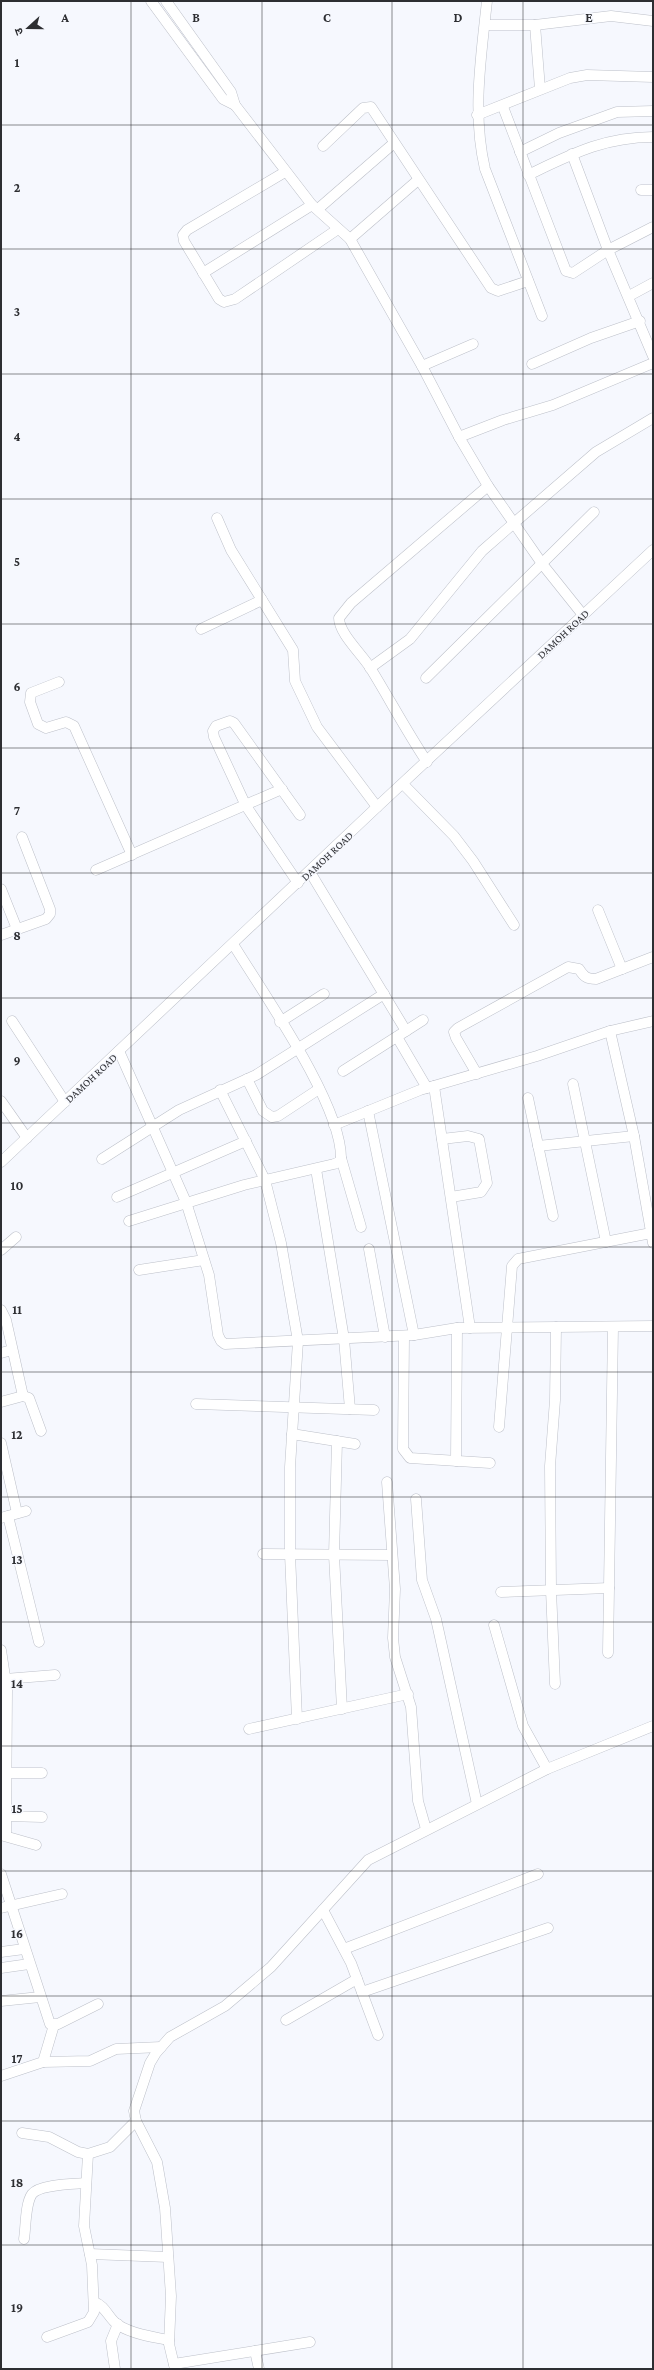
<svg xmlns="http://www.w3.org/2000/svg" width="654" height="2370" font-family="'Crimson Pro','Noto Sans Devanagari',serif">
  <style>
    .lines { fill: none; stroke-linecap: round; stroke-linejoin: round }
    .minor-casing { stroke: #bdc0c9; stroke-width: 11 }
    .minor { stroke: #fff; stroke-width: 10 }
    .grid { fill: none; stroke: #2d2e32; stroke-width: 1; stroke-opacity: 0.55 }
    .labels { text-anchor: middle; stroke-width: 3; stroke-linejoin: round; paint-order: stroke }
    .street-label { font-size: 11px; fill: #2d2e32; stroke: #f6f8fe }
    .grid-label { font-size: 13px; text-anchor: middle; font-weight: bold; fill: #2d2e32; stroke: #f6f8fe; stroke-width: 3; stroke-linejoin: round; paint-order: stroke }
  </style>
  <rect width="100%" height="100%" fill="#f6f8fe"/>
  <g class="lines">
    <defs>
      <g id="minor">
        <polyline points="151,1 223,99 235,105"/>
        <polyline points="166,1 231,92 235,105 312,205 350,239 422,366 459,437 488,486 543,565 583,615"/>
        <path d="M487,1C481,57 472,114 485,169L542,316"/>
        <polyline points="485,25 535,25 611,16 653,21"/>
        <polyline points="535,25 540,89"/>
        <polyline points="503,107 566,271 573,273 608,250 653,227"/>
        <polyline points="477,115 570,78 587,75 653,77"/>
        <polyline points="323,146 363,108 371,107 491,288 498,291 528,281"/>
        <polyline points="520,152 559,133 617,112 653,111"/>
        <polyline points="572,154 608,250 653,356"/>
        <polyline points="285,172 187,230 183,235 184,241 219,299 224,302 235,299 338,229"/>
        <path d="M528,175C572,154 604,137 653,137"/>
        <polyline points="641,190 653,190"/>
        <polyline points="318,209 394,143"/>
        <polyline points="350,239 418,180"/>
        <polyline points="203,273 312,205"/>
        <polyline points="629,296 653,283"/>
        <polyline points="532,364 591,338 640,321"/>
        <polyline points="422,366 473,344"/>
        <polyline points="459,437 503,420 553,405 653,363"/>
        <polyline points="217,518 231,550 293,650 295,681 317,727 377,807"/>
        <polyline points="201,629 262,600"/>
        <polyline points="370,668 410,639 482,551 514,523 596,452 653,418"/>
        <polyline points="426,678 594,512"/>
        <polyline points="59,682 31,693 30,702 38,724 46,728 66,722 74,726 132,855"/>
        <path d="M427,762C407,732 390,700 371,669C363,655 339,634 339,618L351,603L488,486"/>
        <polyline points="403,784 454,836 473,861 514,925"/>
        <polyline points="96,870 282,789"/>
        <polyline points="310,872 406,1031"/>
        <polyline points="298,883 246,806 214,737 213,731 216,726 230,721 234,723 300,815"/>
        <polyline points="1,889 17,929"/>
        <polyline points="598,910 622,969"/>
        <polyline points="1,935 46,919 50,914 50,909 22,837"/>
        <polyline points="12,1021 65,1102"/>
        <polyline points="280,1022 324,994"/>
        <polyline points="610,1031 634,1136 653,1243"/>
        <polyline points="397,1037 427,1088"/>
        <polyline points="119,1051 186,1202 209,1275 218,1335 221,1341 225,1344 414,1335 457,1328 653,1326"/>
        <polyline points="343,1071 423,1020"/>
        <path d="M477,1074L456,1038L454,1032L458,1028L568,967L579,969C584,977 587,979 596,979L653,957"/>
        <polyline points="247,1079 263,1111 272,1117 278,1116 319,1089"/>
        <polyline points="573,1084 606,1242"/>
        <polyline points="434,1086 470,1328"/>
        <polyline points="220,1090 265,1180 281,1243 298,1341 290,1467 290,1554 297,1719"/>
        <polyline points="528,1098 553,1216"/>
        <polyline points="1,1101 27,1138"/>
        <polyline points="368,1111 414,1335"/>
        <polyline points="334,1125 420,1090 537,1056 610,1031 653,1021"/>
        <polyline points="442,1139 468,1136 479,1139 487,1183 481,1192 451,1197"/>
        <polyline points="538,1146 634,1136"/>
        <polyline points="341,1158 361,1227"/>
        <polyline points="102,1159 179,1110 256,1075 384,994"/>
        <polyline points="1,1162 377,807 653,550"/>
        <polyline points="316,1169 344,1339 350,1409"/>
        <polyline points="117,1197 246,1141"/>
        <path d="M129,1221L244,1185L334,1164L339,1162L341,1158C341,1103 263,993 233,944"/>
        <polyline points="369,1249 385,1337"/>
        <polyline points="1,1250 16,1237"/>
        <polyline points="139,1270 204,1260"/>
        <polyline points="1,1310 6,1320 23,1396"/>
        <polyline points="404,1336 403,1449 410,1458 490,1463"/>
        <polyline points="1,1353 12,1350"/>
        <polyline points="1,1402 23,1396 29,1398 41,1431"/>
        <polyline points="196,1404 374,1410"/>
        <polyline points="499,1427 512,1266 518,1259 651,1233"/>
        <polyline points="292,1434 355,1444"/>
        <polyline points="337,1441 334,1555 342,1709"/>
        <polyline points="1,1443 17,1513"/>
        <polyline points="456,1461 457,1328"/>
        <polyline points="387,1482 395,1589 393,1638 395,1657 411,1707 418,1801 426,1829"/>
        <polyline points="416,1499 422,1580 436,1619 477,1804"/>
        <polyline points="8,1516 39,1642"/>
        <polyline points="1,1518 26,1511"/>
        <polyline points="263,1554 392,1555"/>
        <polyline points="501,1592 609,1588"/>
        <polyline points="494,1625 523,1726 547,1769"/>
        <polyline points="1,1650 7,1690 6,1836"/>
        <polyline points="608,1653 613,1327"/>
        <polyline points="5,1679 55,1675"/>
        <polyline points="555,1684 551,1590 550,1466 555,1400 556,1327"/>
        <polyline points="249,1729 408,1694"/>
        <polyline points="6,1773 42,1773"/>
        <polyline points="6,1816 42,1817"/>
        <polyline points="1,1835 36,1845"/>
        <polyline points="1,1874 50,2024 58,2024 98,2004"/>
        <polyline points="1,1908 62,1894"/>
        <polyline points="323,1910 351,1963 378,2035"/>
        <polyline points="344,1949 538,1874"/>
        <polyline points="1,1952 24,1949"/>
        <polyline points="1,1968 29,1964"/>
        <polyline points="362,1992 548,1928"/>
        <polyline points="1,2001 40,1997"/>
        <polyline points="286,2020 357,1979"/>
        <polyline points="43,2062 90,2061 116,2049 161,2047"/>
        <polyline points="1,2076 43,2062 54,2025"/>
        <polyline points="22,2133 49,2137 78,2152 88,2154 110,2147 136,2121"/>
        <path d="M24,2239C26,2227 25,2204 32,2194C40,2184 74,2184 86,2183"/>
        <polyline points="90,2254 168,2257"/>
        <path d="M94,2302C106,2306 108,2318 118,2325C133,2334 152,2337 169,2340"/>
        <polyline points="47,2337 88,2322 94,2312 92,2265 84,2226 88,2154"/>
        <polyline points="255,2351 259,2369"/>
        <polyline points="174,2364 310,2342"/>
        <polyline points="115,2369 111,2341 118,2324"/>
        <polyline points="175,2369 169,2344 171,2296 165,2208 157,2162 136,2121 134,2111 150,2063 156,2053 170,2037 225,2006 271,1967 368,1860 547,1769 653,1726"/>
      </g>
    </defs>
    <use href="#minor" class="minor-casing"/>
    <use href="#minor" class="minor"/>
  </g>
  <path class="grid" d="M131,1V2369M262,1V2369M392,1V2369M523,1V2369M1,125H653M1,249H653M1,374H653M1,499H653M1,624H653M1,748H653M1,873H653M1,998H653M1,1123H653M1,1247H653M1,1372H653M1,1497H653M1,1622H653M1,1746H653M1,1871H653M1,1996H653M1,2121H653M1,2245H653"/>
  <g class="labels">
    <g class="street-label">
      <text transform="translate(563 634) rotate(-43)" y="4">DAMOH ROAD</text>
      <text transform="translate(327 856) rotate(-43)" y="4">DAMOH ROAD</text>
      <text transform="translate(91 1078) rotate(-43)" y="4">DAMOH ROAD</text>
    </g>
  </g>
  <g class="grid-label">
    <text x="65" y="22">A</text>
    <text x="196" y="22">B</text>
    <text x="327" y="22">C</text>
    <text x="458" y="22">D</text>
    <text x="589" y="22">E</text>
    <text x="17" y="67">1</text>
    <text x="17" y="192">2</text>
    <text x="17" y="316">3</text>
    <text x="17" y="441">4</text>
    <text x="17" y="566">5</text>
    <text x="17" y="691">6</text>
    <text x="17" y="815">7</text>
    <text x="17" y="940">8</text>
    <text x="17" y="1065">9</text>
    <text x="17" y="1190">10</text>
    <text x="17" y="1314">11</text>
    <text x="17" y="1439">12</text>
    <text x="17" y="1564">13</text>
    <text x="17" y="1688">14</text>
    <text x="17" y="1813">15</text>
    <text x="17" y="1938">16</text>
    <text x="17" y="2063">17</text>
    <text x="17" y="2187">18</text>
    <text x="17" y="2312">19</text>
  </g>
  <rect width="654" height="2370" fill="none" stroke="#2d2e32" stroke-width="4"/>
  <g transform="translate(28 28) rotate(249)" stroke="#f6f8fe" stroke-width="3" paint-order="stroke">
  <path d="M0-3L7 15L0 10L-7 15Z" fill="#2d2e32"/>
  <text y="-6" font-size="11" font-weight="bold" text-anchor="middle" fill="#2d2e32">उ</text>
  </g>
</svg>
